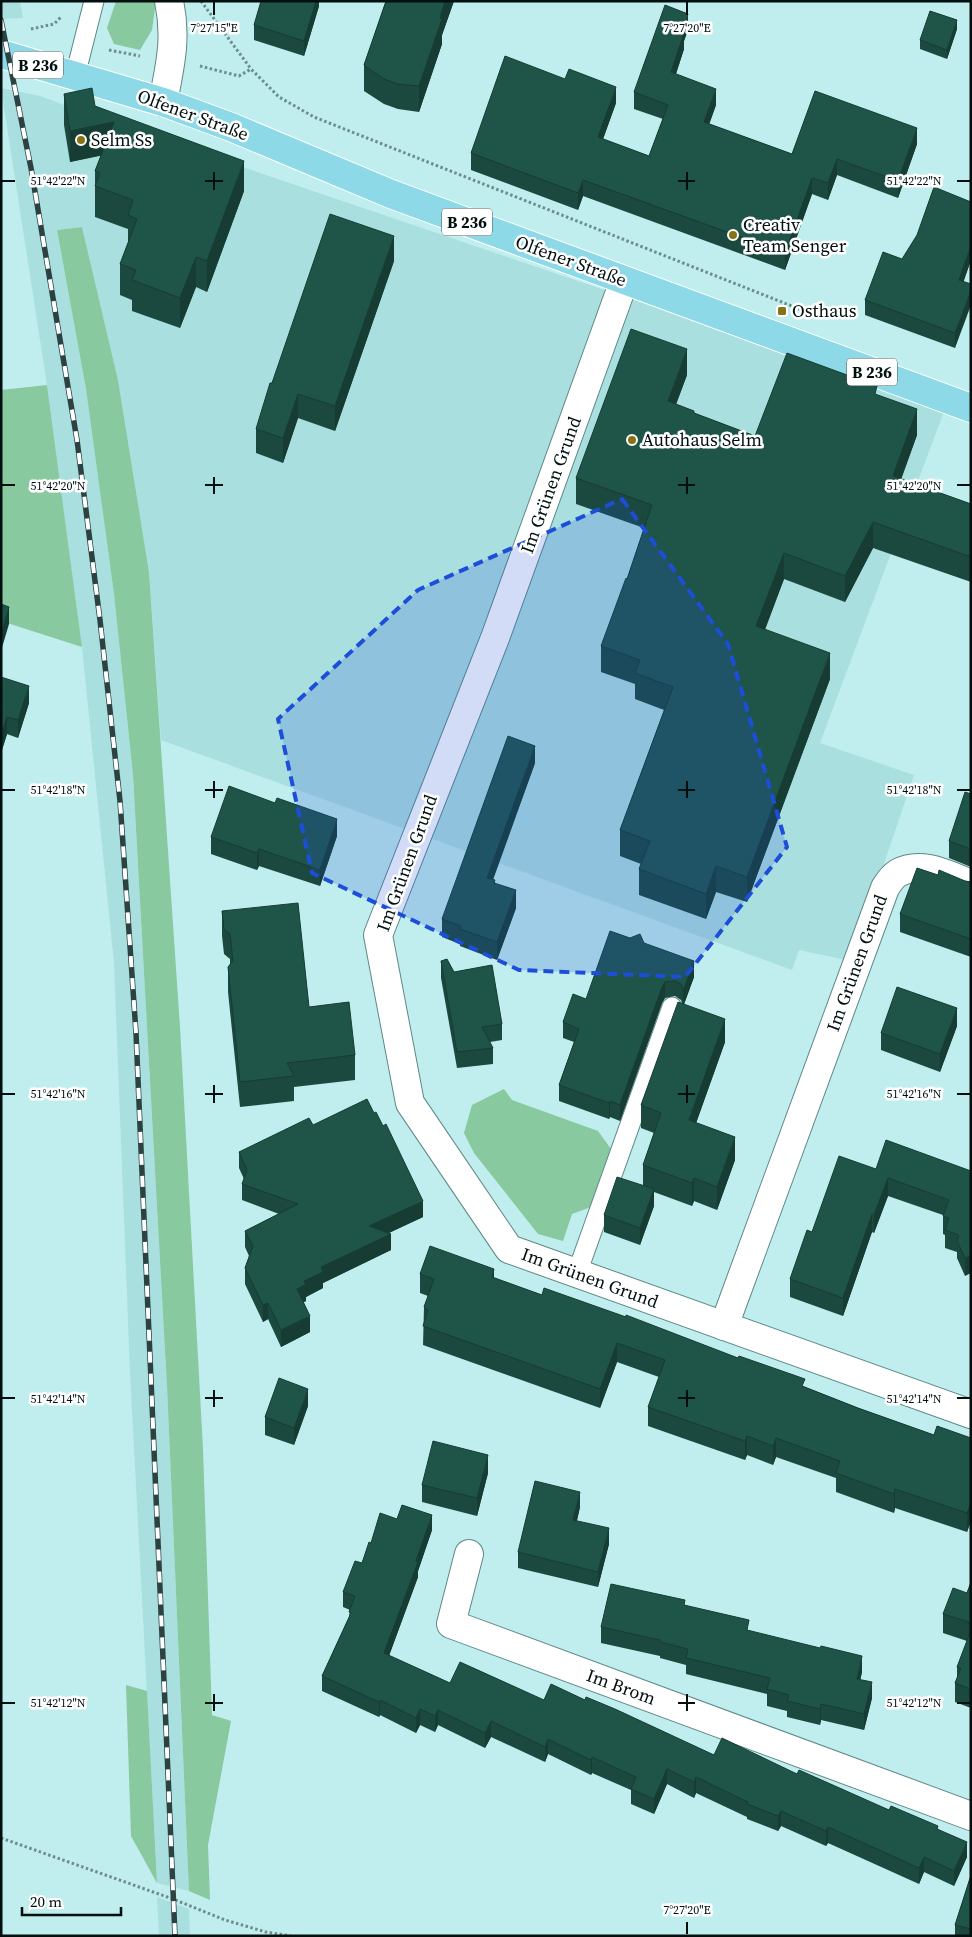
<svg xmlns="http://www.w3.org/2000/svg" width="972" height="1937" font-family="'Source Serif 4',serif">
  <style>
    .built { fill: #aadfdf }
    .green { fill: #88c99f }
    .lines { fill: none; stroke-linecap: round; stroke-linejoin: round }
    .service-casing { stroke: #5e8888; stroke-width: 21 }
    .minor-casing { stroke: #5e8888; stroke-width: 30 }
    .tertiary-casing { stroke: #5e8888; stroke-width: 30 }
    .primary-casing { stroke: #fff; stroke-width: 30 }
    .path { stroke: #6d8d8d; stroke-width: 3; stroke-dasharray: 2.5 2.5; stroke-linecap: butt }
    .service { stroke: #fff; stroke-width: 19 }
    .minor { stroke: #fff; stroke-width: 28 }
    .tertiary { stroke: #fff; stroke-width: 28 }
    .primary { stroke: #8ed9e8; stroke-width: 28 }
    .rail-casing { stroke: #2c4141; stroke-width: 5.5 }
    .rail { stroke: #fff; stroke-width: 4; stroke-dasharray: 11; stroke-linecap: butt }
    .wall { fill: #1b493f }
    .shaded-wall { fill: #163c33 }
    .building { fill: #1f5549; stroke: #163c33 }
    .marked { fill: #1d4ed8; fill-opacity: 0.2; stroke: #1d4ed8; stroke-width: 4; stroke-dasharray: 10 6; stroke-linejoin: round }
    .ticks { fill: none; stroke: #010f0f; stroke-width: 2 }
    .poi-dot { fill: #877315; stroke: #fff; stroke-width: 2 }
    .labels { text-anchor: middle; stroke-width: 5; stroke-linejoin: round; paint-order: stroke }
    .shield { fill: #fff; stroke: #4d5757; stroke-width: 1 }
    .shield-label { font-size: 16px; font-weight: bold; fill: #010f0f }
    .street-label { font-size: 18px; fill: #010f0f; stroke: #fff }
    .poi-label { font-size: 18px; fill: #010f0f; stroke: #fff; text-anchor: start }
    .ticks-label { font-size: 12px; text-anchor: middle; fill: #010f0f; stroke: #fff; stroke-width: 5; stroke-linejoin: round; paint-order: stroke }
  </style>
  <rect width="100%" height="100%" fill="#c0eded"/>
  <g class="built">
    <polygon points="1,1 20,1 23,18 1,19"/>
    <polygon points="1,88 40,96 110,122 946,406 820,743 914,775 851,961 799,950 792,970 161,740 149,572 118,380 82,227 57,230 86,389 114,594 133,775 167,1386 189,1891 157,1883 130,1372 114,963 82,647 47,385"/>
    <polygon points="157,1897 189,1909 190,1936 159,1936"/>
  </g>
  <g class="green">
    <polygon points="116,1 156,1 152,30 140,50 114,44 107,28"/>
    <polygon points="82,227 118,380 149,572 180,1027 203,1449 212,1715 231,1721 208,1845 210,1900 189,1891 167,1386 133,775 114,594 86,389 57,230"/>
    <polygon points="47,385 82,647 1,621 1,390"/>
    <polygon points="504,1089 512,1100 598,1131 611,1149 591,1207 572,1214 563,1241 538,1234 474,1153 464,1133 472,1105"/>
    <polygon points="126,1685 147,1691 157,1883 131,1836"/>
  </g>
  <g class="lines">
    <defs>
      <g id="service">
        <polyline points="75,76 94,1"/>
        <polyline points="577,1273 672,1007"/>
      </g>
      <g id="minor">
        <polyline points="624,281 495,638 378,935 410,1103 509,1249 971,1414"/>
        <path d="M724,1326L885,888C888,883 893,876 898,873C921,860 948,875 971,884"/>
        <polyline points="469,1554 451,1624 971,1816"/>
      </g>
      <path id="tertiary" d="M163,102C170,66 177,38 169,1"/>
      <polyline id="primary" points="1,54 163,102 231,127 391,194 971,408"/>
    </defs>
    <use href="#service" class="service-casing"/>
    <use href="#minor" class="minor-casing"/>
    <use href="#tertiary" class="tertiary-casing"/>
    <use href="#primary" class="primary-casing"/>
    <g class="path">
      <polyline points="201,1 251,69"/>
      <polyline points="31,29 54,24 61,17"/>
      <polyline points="109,50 140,56"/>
      <polyline points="200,66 239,76 251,69 279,97 314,117 812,314"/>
      <polyline points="1,1838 173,1899 225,1920 266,1932 291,1936"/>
    </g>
    <use href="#service" class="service"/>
    <use href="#minor" class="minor"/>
    <use href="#tertiary" class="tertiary"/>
    <use href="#primary" class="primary"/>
    <defs>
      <polyline id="rail" points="1,20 31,168 77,440 100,620 120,801 136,1033 175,1936"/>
    </defs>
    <use href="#rail" class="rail-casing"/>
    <use href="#rail" class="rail"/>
  </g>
  <g class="wall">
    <polygon points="319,1 319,6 304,56 254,40 254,25"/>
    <polygon points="386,1 454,1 442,35 442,44 419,112 398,109 384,104 364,91 364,65"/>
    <polygon points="957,29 947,59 920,49 920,40"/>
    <polygon points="688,30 684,41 684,49 676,74 716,105 709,124 792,154 917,144 898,198 837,175 828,200 812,194 785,270 583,196 578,210 471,170 471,153 616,103 603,139 649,156 663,119 634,109 634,92"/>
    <polygon points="64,94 95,106 244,191 207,292 196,287 180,328 132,311 132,300 120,295 120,264 128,243 128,229 95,217 95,171 101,155 70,162 64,125"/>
    <polygon points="902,259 971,260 963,282 955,348 865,315 865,300"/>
    <polygon points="394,261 335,431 298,418 283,463 256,453 256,429 272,383"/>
    <polygon points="687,375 676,404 694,413 755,436 877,395 917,435 901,479 971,504 971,582 873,548 845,602 784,579 765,630 830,679 747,902 716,892 706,919 639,895 639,869 641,864 620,856 620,830 664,710 635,699 635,684 601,672 601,646 627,579 644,528 576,504 576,478"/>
    <polygon points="1,677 29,703 18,738 7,734 1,753"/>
    <polygon points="535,763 493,880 516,908 497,960 460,946 460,944 442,937 442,919"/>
    <polygon points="971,794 971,867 949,858 949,841"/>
    <polygon points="337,836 320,886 259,866 257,870 211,854 211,837"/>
    <polygon points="938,875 971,882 971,957 900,932 900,914"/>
    <polygon points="222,911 309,1007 355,1055 355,1080 294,1087 294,1101 240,1107 228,992 228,967 230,964 230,959 224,954 222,936"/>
    <polygon points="644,943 694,977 684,1004 725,1042 696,1123 735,1160 717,1210 694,1201 692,1206 654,1192 654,1206 640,1245 604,1232 604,1215 643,1186 643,1165 654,1133 641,1128 641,1105 682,1003 681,1000 675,996 665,998 662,1003 620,1121 610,1117 609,1119 559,1101 559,1085 574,1042 563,1038 563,1022 586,999"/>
    <polygon points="441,961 454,972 502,1024 502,1040 490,1042 493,1048 493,1064 457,1068 441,978"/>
    <polygon points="957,1026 940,1072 881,1050 881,1033"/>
    <polygon points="313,1125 423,1217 389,1233 391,1250 323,1283 323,1288 306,1297 306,1301 303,1302 310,1332 281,1347 268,1319 263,1322 245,1284 245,1268 249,1256 245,1247 245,1231 279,1214 242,1200 242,1184 244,1179 239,1168 239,1152"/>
    <polygon points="876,1169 971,1171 965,1276 957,1258 957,1252 945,1248 945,1235 943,1234 943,1215 888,1196 874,1233 872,1232 843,1316 790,1297 790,1279 812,1232"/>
    <polygon points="420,1274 494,1278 805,1387 858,1408 934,1435 971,1438 971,1521 967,1532 895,1508 894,1513 836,1492 836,1478 776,1457 773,1465 747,1455 745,1460 648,1426 648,1407 659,1377 617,1362 600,1408 423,1345 424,1307 428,1296 420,1293"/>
    <polygon points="308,1406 294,1445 265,1435 265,1417"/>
    <polygon points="488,1473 477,1516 422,1502 422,1485"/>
    <polygon points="580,1507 577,1521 609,1544 598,1587 518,1568 518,1552"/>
    <polygon points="397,1519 432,1530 418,1571 418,1577 389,1656 450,1683 544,1700 585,1700 714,1755 797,1774 938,1829 967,1857 954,1886 924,1872 919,1884 828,1843 826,1846 781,1826 778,1831 747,1819 747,1817 696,1793 694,1798 667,1784 654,1814 631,1804 631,1790 592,1773 591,1775 548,1754 545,1762 491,1737 485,1748 438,1725 435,1732 420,1725 416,1733 380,1715 379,1717 322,1691 322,1676 349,1617 350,1610 343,1607 343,1592 362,1563 371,1543"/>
    <polygon points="971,1582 971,1708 955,1702 955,1683 957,1678 957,1667 967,1641 943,1633 943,1614 967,1593"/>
    <polygon points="685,1605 749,1631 862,1672 860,1680 872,1698 864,1730 821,1720 820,1725 787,1717 787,1711 767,1706 767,1694 686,1674 686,1665 660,1658 660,1656 601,1643 601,1627"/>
    <polygon points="971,1875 971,1936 955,1936 955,1925"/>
  </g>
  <g class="shaded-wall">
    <polygon points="316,1 319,1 319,6 304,56 304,41"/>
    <polygon points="445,1 454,1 442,35 442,44 419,112 419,86"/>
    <polygon points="688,14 688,30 684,41 684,49 671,89 671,72 682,32"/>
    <polygon points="957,20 957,29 947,59 947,50"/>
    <polygon points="616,87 616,103 598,153 598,137"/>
    <polygon points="716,89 716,105 704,139 704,122"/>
    <polygon points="114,122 114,153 70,162 70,131"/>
    <polygon points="917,128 917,144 898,198 898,181"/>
    <polygon points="837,159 837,175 828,200 828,183"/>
    <polygon points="244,161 244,191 207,292 207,261"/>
    <polygon points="812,178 812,194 785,270 785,253"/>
    <polygon points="583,180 583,196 578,210 578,193"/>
    <polygon points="394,236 394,261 335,431 335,406"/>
    <polygon points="971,245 971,260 959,295 959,280"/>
    <polygon points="196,257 196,287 180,328 180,298"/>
    <polygon points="971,290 971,305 955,348 955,333"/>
    <polygon points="687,349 687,375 668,426 668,401"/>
    <polygon points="298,394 298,418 283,463 283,438"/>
    <polygon points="917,409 917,435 893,502 893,476"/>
    <polygon points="873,522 873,548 845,602 845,576"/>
    <polygon points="784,553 784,579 756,652 756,626"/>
    <polygon points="9,607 9,624 1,651 1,633"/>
    <polygon points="830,653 830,679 747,902 747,877"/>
    <polygon points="29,686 29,703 18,738 18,720"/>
    <polygon points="7,717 7,734 1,753 1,735"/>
    <polygon points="535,746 535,763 487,895 487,878"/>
    <polygon points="337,819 337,836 320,886 320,870"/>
    <polygon points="259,849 259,866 257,870 257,853"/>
    <polygon points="716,866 716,892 706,919 706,894"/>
    <polygon points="516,890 516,908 497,960 497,942"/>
    <polygon points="694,961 694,977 683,1007 683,991"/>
    <polygon points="665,982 665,998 662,1003 620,1121 620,1105 662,987"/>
    <polygon points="957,1008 957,1026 940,1072 940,1054"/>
    <polygon points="725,1019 725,1042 689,1143 689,1120"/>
    <polygon points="610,1101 610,1117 609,1119 609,1103"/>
    <polygon points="735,1137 735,1160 717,1210 717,1187"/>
    <polygon points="694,1178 694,1201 692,1206 692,1183"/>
    <polygon points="888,1178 888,1196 874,1233 874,1215"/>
    <polygon points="654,1189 654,1206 640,1245 640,1228"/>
    <polygon points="423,1201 423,1217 369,1242 369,1226"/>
    <polygon points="872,1214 872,1232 843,1316 843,1298"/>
    <polygon points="391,1234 391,1250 323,1283 323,1288 306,1297 306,1301 297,1306 297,1289 304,1281 321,1267"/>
    <polygon points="971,1255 971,1273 965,1276 965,1258"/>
    <polygon points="494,1269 494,1288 492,1277"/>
    <polygon points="268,1303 268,1319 263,1322 263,1305"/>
    <polygon points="310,1316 310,1332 281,1347 281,1330"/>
    <polygon points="617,1343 617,1362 600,1408 600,1389"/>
    <polygon points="308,1389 308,1406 294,1445 294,1428"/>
    <polygon points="747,1436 747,1455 745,1460 745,1441"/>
    <polygon points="776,1438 776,1457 773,1465 773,1446"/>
    <polygon points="488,1455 488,1473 477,1516 477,1498"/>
    <polygon points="895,1489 895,1508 894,1513 894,1494"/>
    <polygon points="580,1492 580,1507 573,1536 573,1520"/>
    <polygon points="971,1502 971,1521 967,1532 967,1513"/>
    <polygon points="432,1515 432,1530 418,1571 418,1577 384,1669 384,1653"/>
    <polygon points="609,1528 609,1544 598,1587 598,1572"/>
    <polygon points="862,1656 862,1672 857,1695 857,1679"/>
    <polygon points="872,1682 872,1698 864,1730 864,1714"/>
    <polygon points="380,1700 380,1715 379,1717 379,1702"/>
    <polygon points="821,1704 821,1720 820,1725 820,1709"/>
    <polygon points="420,1709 420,1725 416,1733 416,1718"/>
    <polygon points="438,1710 438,1725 435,1732 435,1716"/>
    <polygon points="491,1721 491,1737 485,1748 485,1733"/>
    <polygon points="548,1739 548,1754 545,1762 545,1747"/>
    <polygon points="592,1757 592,1773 591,1775 591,1760"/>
    <polygon points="667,1769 667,1784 654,1814 654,1799"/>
    <polygon points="696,1777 696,1793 694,1798 694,1782"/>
    <polygon points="781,1811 781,1826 778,1831 778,1816"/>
    <polygon points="828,1827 828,1843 826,1846 826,1831"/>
    <polygon points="967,1842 967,1857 954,1886 954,1871"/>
    <polygon points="924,1857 924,1872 919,1884 919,1868"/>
  </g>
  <g class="building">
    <polygon points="261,1 316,1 304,41 254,25"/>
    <polygon points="386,1 445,1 440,18 442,19 419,86 398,84 384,79 364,65"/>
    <polygon points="665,5 688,14 682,32 684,33 671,72 716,89 704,122 792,154 815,91 917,128 898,181 837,159 828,183 812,178 785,253 583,180 578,193 471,153 505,56 565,79 569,69 616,87 598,137 649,156 668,105 634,92"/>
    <polygon points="930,11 957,20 947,50 920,40"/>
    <polygon points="92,88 95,106 244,161 207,261 196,257 180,298 132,280 136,270 120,264 137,219 128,215 133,200 95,186 100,173 95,171 114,122 70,131 64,94"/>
    <polygon points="934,187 971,202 971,245 959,280 971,284 971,290 955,333 865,300 883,252 902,259 917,235"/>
    <polygon points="330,214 394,236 335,406 298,394 283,438 256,429 270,383 272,383"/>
    <polygon points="631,329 687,349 668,401 694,411 694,413 755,436 787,353 877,386 875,394 917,409 893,476 971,504 971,557 873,522 845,576 784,553 756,626 830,653 747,877 716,866 706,894 639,869 650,841 620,830 673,687 635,673 640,660 601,646 626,578 627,579 652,505 576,478"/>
    <polygon points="1,604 9,607 1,633"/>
    <polygon points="1,677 29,686 18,720 7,717 1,735"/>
    <polygon points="508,736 535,746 487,878 495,880 494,883 516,890 497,942 460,929 461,926 442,919"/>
    <polygon points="229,786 275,803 277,798 337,819 320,870 259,849 257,853 211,837"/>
    <polygon points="965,792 971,794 971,849 949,841"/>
    <polygon points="917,868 938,875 939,870 965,881 971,882 971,939 900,914"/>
    <polygon points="298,903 309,1007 349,1002 355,1055 287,1063 294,1076 240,1082 228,967 233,961 230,934 224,929 222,911"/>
    <polygon points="610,931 630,938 640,934 644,943 694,961 683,991 681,984 675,981 665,982 662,987 620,1105 610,1101 609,1103 559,1085 579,1029 563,1022 573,994 586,999"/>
    <polygon points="447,959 454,972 492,965 502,1024 482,1027 493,1048 457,1052 441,961"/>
    <polygon points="897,987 957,1008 940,1054 881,1033"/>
    <polygon points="678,1002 725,1019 689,1120 735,1137 717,1187 694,1178 692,1183 643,1165 661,1113 641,1105"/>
    <polygon points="367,1099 374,1113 376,1112 383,1126 386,1124 423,1201 369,1226 391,1234 321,1267 323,1272 304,1281 306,1284 297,1289 310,1316 281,1330 268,1303 263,1305 245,1268 253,1246 245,1231 298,1204 242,1184 247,1170 239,1152 309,1118 313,1125"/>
    <polygon points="886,1140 971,1171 971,1255 965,1258 957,1241 959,1235 945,1230 949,1218 943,1216 949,1200 888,1178 874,1215 872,1214 843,1298 790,1279 807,1230 812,1232 839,1156 876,1169"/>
    <polygon points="617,1177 654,1189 640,1228 604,1215"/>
    <polygon points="430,1246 494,1269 492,1277 542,1295 544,1288 626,1317 626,1315 738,1358 739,1356 805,1379 802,1386 858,1408 934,1435 937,1426 971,1438 971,1502 967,1513 895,1489 894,1494 836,1473 840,1461 776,1438 773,1446 747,1436 745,1441 648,1407 665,1360 617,1343 600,1389 423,1326 428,1310 424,1307 434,1279 420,1274"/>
    <polygon points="279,1378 308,1389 294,1428 265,1417"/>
    <polygon points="433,1441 488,1455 477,1498 422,1485"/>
    <polygon points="535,1481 580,1492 573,1520 609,1528 598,1572 518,1552"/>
    <polygon points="402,1505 432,1515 416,1561 418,1562 384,1653 450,1683 460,1662 544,1700 551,1684 585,1700 586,1697 615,1709 714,1755 722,1738 797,1774 799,1770 889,1810 891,1806 938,1826 937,1829 967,1842 954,1871 924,1857 919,1868 828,1827 826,1831 781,1811 778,1816 747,1804 748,1802 696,1777 694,1782 667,1769 654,1799 631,1789 636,1777 592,1757 591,1760 548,1739 545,1747 491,1721 485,1733 438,1710 435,1716 420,1709 416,1718 380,1700 379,1702 322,1676 351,1613 349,1612 355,1596 343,1592 355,1561 362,1563 369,1542 371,1543 380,1513 397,1519"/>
    <polygon points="971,1582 971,1626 968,1625 969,1622 943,1614 953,1588 967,1593"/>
    <polygon points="611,1584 685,1600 684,1605 749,1620 747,1630 820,1648 821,1646 862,1656 857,1679 872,1682 864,1714 821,1704 820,1709 787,1701 789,1695 767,1689 770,1678 686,1658 688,1649 660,1642 660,1640 601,1627"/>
    <polygon points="971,1630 971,1689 955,1683 961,1668 957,1667"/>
    <polygon points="971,1875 971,1929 955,1925"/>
  </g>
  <path class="marked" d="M622,499L728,644L787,847L685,977L519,970L312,873L278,719L418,590Z"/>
  <path class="ticks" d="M214,2V15M687,2V15M214,172V190M687,172V190M2,181H15M205,181H223M678,181H695M957,181H970M214,477V494M687,477V494M2,485H15M205,485H223M678,485H695M957,485H970M214,781V798M687,781V798M2,790H15M205,790H223M678,790H695M957,790H970M214,1085V1103M687,1085V1103M2,1094H15M205,1094H223M678,1094H695M957,1094H970M214,1390V1407M687,1390V1407M2,1398H15M205,1398H223M678,1398H695M957,1398H970M214,1694V1711M687,1694V1711M2,1703H15M205,1703H223M678,1703H695M957,1703H970M687,1922V1934"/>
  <g class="poi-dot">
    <circle cx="81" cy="140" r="5"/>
    <circle cx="733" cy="235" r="5"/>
    <rect x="777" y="306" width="10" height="10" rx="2.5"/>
    <circle cx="632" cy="440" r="5"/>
  </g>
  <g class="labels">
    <g class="shield">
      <rect x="13" y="51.5" width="50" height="27" rx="4"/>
      <rect x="442" y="208.5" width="50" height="27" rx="4"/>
      <rect x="847" y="358.5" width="50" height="27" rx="4"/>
    </g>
    <g class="shield-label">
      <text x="38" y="71">B 236</text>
      <text x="467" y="228">B 236</text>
      <text x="872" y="378">B 236</text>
    </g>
    <g class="street-label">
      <text transform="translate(193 115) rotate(20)" y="6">Olfener Straße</text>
      <text transform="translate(571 261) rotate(20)" y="6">Olfener Straße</text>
      <text transform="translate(551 485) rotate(-70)" y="6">Im Grünen Grund</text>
      <text transform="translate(407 863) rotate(-70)" y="6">Im Grünen Grund</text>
      <text transform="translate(857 963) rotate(-70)" y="6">Im Grünen Grund</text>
      <text transform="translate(590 1278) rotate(20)" y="6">Im Grünen Grund</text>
      <text transform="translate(621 1687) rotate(20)" y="6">Im Brom</text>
    </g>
    <g class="poi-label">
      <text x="91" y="146">Selm Ss</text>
      <text x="743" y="231">Creativ<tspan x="743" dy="21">Team Senger</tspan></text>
      <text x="792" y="317">Osthaus</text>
      <text x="642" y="446">Autohaus Selm</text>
    </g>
  </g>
  <g class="ticks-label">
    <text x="214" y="32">7°27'15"E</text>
    <text x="687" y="32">7°27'20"E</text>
    <text x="58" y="185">51°42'22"N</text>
    <text x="914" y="185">51°42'22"N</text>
    <text x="58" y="490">51°42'20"N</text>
    <text x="914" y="490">51°42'20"N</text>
    <text x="58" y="794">51°42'18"N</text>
    <text x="914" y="794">51°42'18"N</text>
    <text x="58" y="1098">51°42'16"N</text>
    <text x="914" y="1098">51°42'16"N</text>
    <text x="58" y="1403">51°42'14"N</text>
    <text x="914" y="1403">51°42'14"N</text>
    <text x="58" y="1707">51°42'12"N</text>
    <text x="914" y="1707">51°42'12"N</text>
    <text x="687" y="1914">7°27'20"E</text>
  </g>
  <rect width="972" height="1937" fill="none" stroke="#010f0f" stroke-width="5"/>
  <path d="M22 1907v8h99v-8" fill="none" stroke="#010f0f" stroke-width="2.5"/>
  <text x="30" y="1907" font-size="15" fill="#010f0f" stroke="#ffffff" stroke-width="4" paint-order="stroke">20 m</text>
</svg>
